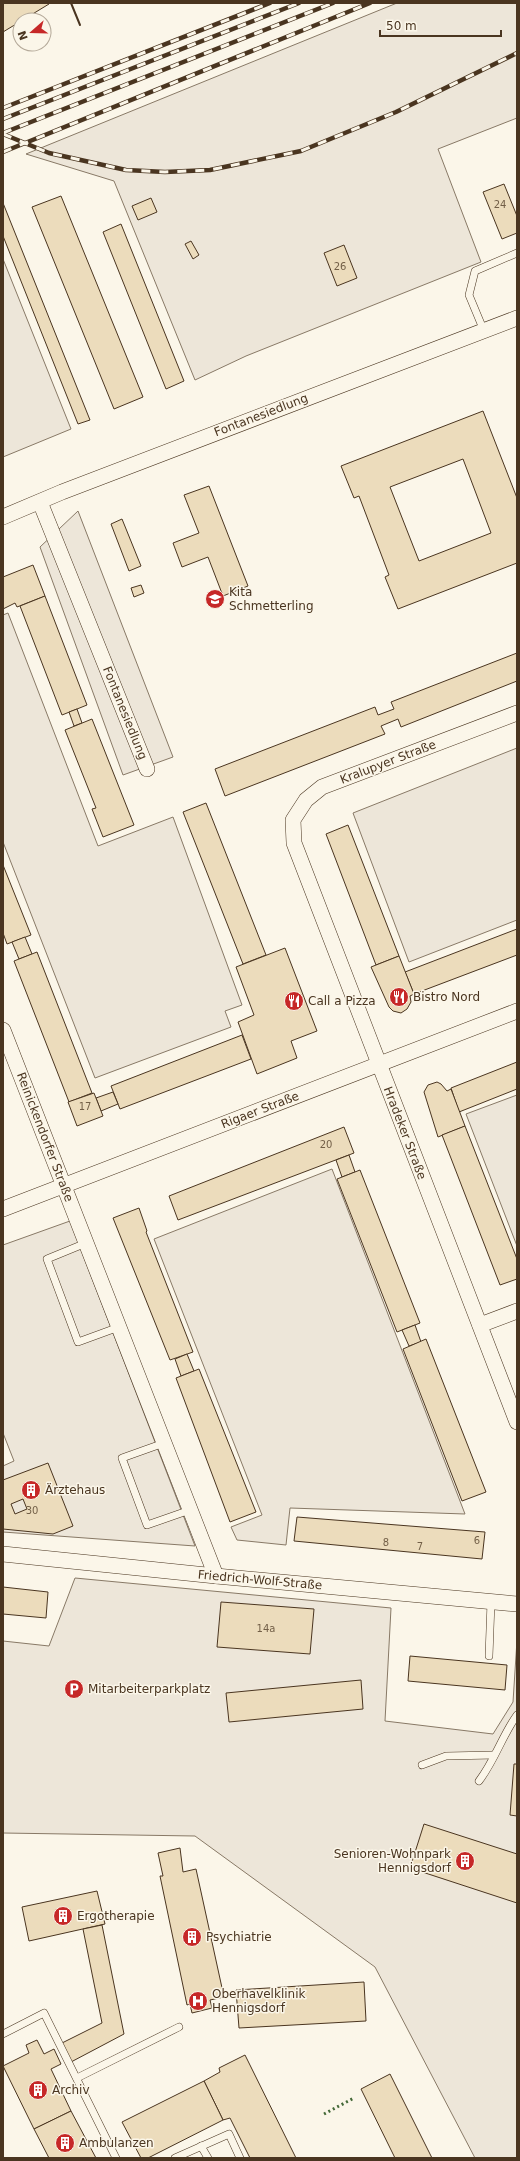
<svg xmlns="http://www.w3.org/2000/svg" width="520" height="2161" font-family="'DejaVu Sans',sans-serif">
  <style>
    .green { fill: #ede6d9; stroke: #887966 }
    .building { fill: #ecdcbc; stroke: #4a3520; fill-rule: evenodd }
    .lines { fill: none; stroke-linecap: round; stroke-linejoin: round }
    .lane-casing { stroke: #4a3520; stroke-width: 8 }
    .street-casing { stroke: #4a3520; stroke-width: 16 }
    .lane { stroke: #fbf6e9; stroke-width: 7 }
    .street { stroke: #fbf6e9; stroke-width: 15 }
    .rail-casing { stroke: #4a3520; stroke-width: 4.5 }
    .rail { stroke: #fbf6e9; stroke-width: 3; stroke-dasharray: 9; stroke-linecap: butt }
    .hedge { stroke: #436837; stroke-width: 3; stroke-dasharray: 2 3; stroke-linecap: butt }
    .wall { stroke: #4a3520; stroke-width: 2 }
    .labels { text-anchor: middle; stroke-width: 3; stroke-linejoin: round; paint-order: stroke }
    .number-label { font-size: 10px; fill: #725f47 }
    .street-label { font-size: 12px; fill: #4a3520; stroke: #fbf6e9 }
    .poi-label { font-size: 12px; fill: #4a3520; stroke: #fbf6e9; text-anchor: start }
  </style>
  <rect width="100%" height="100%" fill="#fbf6e9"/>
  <g class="green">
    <polygon points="397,3 517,3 517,118 438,149 481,262 246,356 195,380 114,181 26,154"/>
    <polygon points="3,259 71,429 3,457"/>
    <polygon points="78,511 173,757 123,775 40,547"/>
    <polygon points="8,613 98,846 173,817 242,1005 225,1011 231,1027 95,1078 3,842 3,615"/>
    <polygon points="517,748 517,920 409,962 353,813"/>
    <polygon points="517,1095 517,1246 466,1114"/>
    <polygon points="332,1169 465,1514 290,1508 286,1545 237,1540 231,1527 262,1515 154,1239"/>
    <polygon points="70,1221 195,1546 3,1532 3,1466 14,1461 3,1433 3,1245"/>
    <polygon points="75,1578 391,1608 385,1721 493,1734 513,1702 517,1640 517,2158 475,2158 375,1967 195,1836 3,1833 3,1641 49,1646"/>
  </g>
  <g class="building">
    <polygon points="3,3 48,3 49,4 3,32"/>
    <polygon points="504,184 517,216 517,233 502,239 483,192"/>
    <polygon points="61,196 143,397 114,409 32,207"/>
    <polygon points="151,198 157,212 138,220 132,206"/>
    <polygon points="3,203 90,420 78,424 3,236"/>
    <polygon points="121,224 184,381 166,389 103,232"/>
    <polygon points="191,241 199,255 193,259 185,244"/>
    <polygon points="344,245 357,278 337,286 324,253"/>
    <path d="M483,411L517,498V563L398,609L385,577L389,575L359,496L354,498L341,466ZM463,459L491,533L419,561L390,487Z"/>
    <polygon points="209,486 248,586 223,596 208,557 182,567 173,543 199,533 184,495"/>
    <polygon points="122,519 141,566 129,571 111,524"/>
    <polygon points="33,565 45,596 17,607 15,603 3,609 3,577"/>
    <polygon points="141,585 144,593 134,597 131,588"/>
    <polygon points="45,596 87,705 62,715 20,606"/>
    <polygon points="517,653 517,681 401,727 398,719 381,726 385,734 225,796 215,769 375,707 378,715 394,709 391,702"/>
    <polygon points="77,709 82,723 74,726 69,712"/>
    <polygon points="92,719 134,825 103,837 92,809 96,808 65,730"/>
    <polygon points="206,803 266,955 243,964 183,812"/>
    <polygon points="348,825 399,956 376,965 326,834"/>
    <polygon points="3,865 31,935 7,944 3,933"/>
    <polygon points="517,929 517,955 414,994 405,972"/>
    <polygon points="25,937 32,954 19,959 12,942"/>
    <polygon points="285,948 317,1031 291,1041 297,1058 257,1074 238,1022 254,1015 236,967"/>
    <polygon points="37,952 92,1093 69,1102 14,961"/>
    <polygon points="399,956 414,994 410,996 411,1002 407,1009 401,1013 393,1011 389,1007 371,967"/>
    <polygon points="242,1035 251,1059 120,1109 111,1086"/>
    <polygon points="517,1062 517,1089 459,1112 451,1088"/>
    <polygon points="437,1082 441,1084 447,1091 451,1089 465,1126 438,1137 424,1092 428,1085"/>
    <polygon points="113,1092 118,1104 101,1111 96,1098"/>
    <polygon points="94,1093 103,1116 77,1126 68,1102"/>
    <polygon points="465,1126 517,1259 517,1279 500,1285 442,1135"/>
    <polygon points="344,1127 354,1153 178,1220 169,1196"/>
    <polygon points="349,1155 355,1172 342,1177 336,1160"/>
    <polygon points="360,1170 420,1323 397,1332 337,1179"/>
    <polygon points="139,1208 147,1231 146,1232 193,1352 170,1360 113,1218"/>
    <polygon points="415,1325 421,1342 409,1346 402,1330"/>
    <polygon points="426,1339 486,1492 462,1501 403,1349"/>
    <polygon points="187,1354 194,1371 181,1376 175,1359"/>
    <polygon points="199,1369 256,1512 230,1522 176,1378"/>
    <path d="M48,1463L73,1526L53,1534L3,1529V1480ZM23,1499L27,1509L15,1514L11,1504Z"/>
    <polygon points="297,1517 485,1532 482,1559 294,1541"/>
    <polygon points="3,1587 48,1592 46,1618 3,1614"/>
    <polygon points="221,1602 314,1609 310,1654 217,1647"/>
    <polygon points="410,1656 507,1665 505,1690 408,1681"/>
    <polygon points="361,1680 363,1709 229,1722 226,1693"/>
    <polygon points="514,1764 517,1764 517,1816 510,1815"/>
    <polygon points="424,1824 517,1854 517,1903 410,1868"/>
    <polygon points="180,1848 183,1872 196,1869 224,1997 210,2000 212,2008 192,2013 190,2004 187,2005 160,1876 163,1876 158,1853"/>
    <polygon points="97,1891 105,1924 29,1941 22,1907"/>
    <polygon points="102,1925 124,2034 71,2062 62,2043 102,2023 83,1929"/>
    <polygon points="364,1982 366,2021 239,2028 236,1990"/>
    <polygon points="37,2040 44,2054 54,2049 61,2064 51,2069 71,2111 34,2129 3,2066 29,2053 26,2045"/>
    <polygon points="245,2055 296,2158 250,2158 230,2118 223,2120 204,2081 220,2072 219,2068"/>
    <polygon points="390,2074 432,2158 395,2158 361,2089"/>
    <polygon points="204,2081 223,2120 148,2158 141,2158 122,2122"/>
    <polygon points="71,2111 96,2158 49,2158 34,2129"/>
  </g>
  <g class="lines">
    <defs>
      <g id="lane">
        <polyline points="484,331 469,295 475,271 517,253"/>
        <polyline points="86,1243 47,1259 78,1342 119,1327"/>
        <polyline points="164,1443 122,1458 147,1525 190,1510"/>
        <polyline points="489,1656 491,1602"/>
        <polyline points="422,1765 446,1756 494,1755"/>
        <path d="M479,1781C495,1760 502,1736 517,1715"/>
        <polyline points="3,2034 44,2013 116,2158"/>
        <polyline points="77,2078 179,2027"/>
        <polyline points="201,2146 208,2158"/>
        <polyline points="175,2158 229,2134 240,2158"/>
      </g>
      <g id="street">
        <polyline points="40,502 147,769"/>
        <polyline points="3,517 62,492 517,318"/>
        <polyline points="517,713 322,787 306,800 293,820 294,843 517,1422"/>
        <polyline points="3,1030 216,1576"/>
        <polyline points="3,1209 517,1011"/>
        <polyline points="480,1325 517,1311"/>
        <polyline points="3,1554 216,1576 517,1604"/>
      </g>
    </defs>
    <use href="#lane" class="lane-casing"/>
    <use href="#street" class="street-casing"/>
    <use href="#lane" class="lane"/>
    <use href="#street" class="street"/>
    <defs>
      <g id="rail">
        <polyline points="3,108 270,3"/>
        <polyline points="3,119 299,3"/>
        <polyline points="3,133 333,3"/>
        <polyline points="3,134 49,153 126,170 165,172 210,170 301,151 396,112 517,53"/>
        <polyline points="3,152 370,3"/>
      </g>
    </defs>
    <use href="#rail" class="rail-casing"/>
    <use href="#rail" class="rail"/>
    <polyline class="hedge" points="324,2114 354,2098"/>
    <polyline class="wall" points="71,3 80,25"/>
  </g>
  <defs>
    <symbol id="school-disc" viewBox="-11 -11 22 22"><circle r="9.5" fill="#c62828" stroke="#fbf6e9"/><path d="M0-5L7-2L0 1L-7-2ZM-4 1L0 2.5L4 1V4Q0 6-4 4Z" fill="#fff"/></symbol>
    <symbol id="restaurant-disc" viewBox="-11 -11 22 22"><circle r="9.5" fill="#c62828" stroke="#fbf6e9"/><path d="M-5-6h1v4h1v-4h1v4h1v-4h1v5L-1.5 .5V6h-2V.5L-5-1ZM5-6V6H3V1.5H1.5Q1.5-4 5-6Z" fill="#fff"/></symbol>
    <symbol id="building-disc" viewBox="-11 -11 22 22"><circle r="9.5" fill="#c62828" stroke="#fbf6e9"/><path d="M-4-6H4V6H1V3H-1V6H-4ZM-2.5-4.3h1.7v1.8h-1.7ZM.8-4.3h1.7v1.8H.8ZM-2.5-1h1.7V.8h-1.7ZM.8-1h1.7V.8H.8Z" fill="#fff"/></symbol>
    <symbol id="parking-disc" viewBox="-11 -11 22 22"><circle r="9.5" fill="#c62828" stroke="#fbf6e9"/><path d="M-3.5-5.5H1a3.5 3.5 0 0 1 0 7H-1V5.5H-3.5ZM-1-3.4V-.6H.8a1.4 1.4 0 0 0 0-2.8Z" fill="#fff"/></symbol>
    <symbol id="hospital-disc" viewBox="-11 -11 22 22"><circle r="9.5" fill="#c62828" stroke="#fbf6e9"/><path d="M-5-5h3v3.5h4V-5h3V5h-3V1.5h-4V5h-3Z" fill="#fff"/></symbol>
  </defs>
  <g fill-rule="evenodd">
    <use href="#school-disc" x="204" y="588" width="22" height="22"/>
    <use href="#restaurant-disc" x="388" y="986" width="22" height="22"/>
    <use href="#restaurant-disc" x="283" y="990" width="22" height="22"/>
    <use href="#building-disc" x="20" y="1479" width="22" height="22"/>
    <use href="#parking-disc" x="63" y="1678" width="22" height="22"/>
    <use href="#building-disc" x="454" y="1850" width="22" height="22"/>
    <use href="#building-disc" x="52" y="1905" width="22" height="22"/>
    <use href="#building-disc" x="181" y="1926" width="22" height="22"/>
    <use href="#hospital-disc" x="187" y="1990" width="22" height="22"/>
    <use href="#building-disc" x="27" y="2079" width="22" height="22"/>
    <use href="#building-disc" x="54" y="2132" width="22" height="22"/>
  </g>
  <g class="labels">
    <g class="number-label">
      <text x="500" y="208">24</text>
      <text x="340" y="270">26</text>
      <text x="85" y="1110">17</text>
      <text x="326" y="1148">20</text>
      <text x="32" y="1514">30</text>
      <text x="477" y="1544">6</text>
      <text x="386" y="1546">8</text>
      <text x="420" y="1550">7</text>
      <text x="266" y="1632">14a</text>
    </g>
    <g class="street-label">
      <text transform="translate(261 415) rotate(-21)" y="4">Fontanesiedlung</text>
      <text transform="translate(125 713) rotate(68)" y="4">Fontanesiedlung</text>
      <text transform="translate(388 762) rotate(-21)" y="4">Kralupyer Straße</text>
      <text transform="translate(260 1110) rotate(-21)" y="4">Rigaer Straße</text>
      <text transform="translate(405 1133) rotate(69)" y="4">Hradeker Straße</text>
      <text transform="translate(45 1137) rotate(69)" y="4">Reinickendorfer Straße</text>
      <text transform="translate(260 1580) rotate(5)" y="4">Friedrich-Wolf-Straße</text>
    </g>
    <g class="poi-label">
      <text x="229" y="596">Kita<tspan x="229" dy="14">Schmetterling</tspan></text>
      <text x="413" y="1001">Bistro Nord</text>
      <text x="308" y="1005">Call a Pizza</text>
      <text x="45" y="1494">Ärztehaus</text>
      <text x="88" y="1693">Mitarbeiterparkplatz</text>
      <text x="451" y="1858" text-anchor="end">Senioren-Wohnpark<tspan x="451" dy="14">Hennigsdorf</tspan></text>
      <text x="77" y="1920">Ergotherapie</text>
      <text x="206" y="1941">Psychiatrie</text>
      <text x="212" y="1998">Oberhavelklinik<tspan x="212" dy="14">Hennigsdorf</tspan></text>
      <text x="52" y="2094">Archiv</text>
      <text x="79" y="2147">Ambulanzen</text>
    </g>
  </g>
  <rect width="520" height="2161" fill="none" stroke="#4a3520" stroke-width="8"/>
  <g transform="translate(32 32) rotate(250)"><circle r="19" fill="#fbf6e9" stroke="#b4a999"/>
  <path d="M0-3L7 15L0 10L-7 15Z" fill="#c62828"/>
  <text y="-6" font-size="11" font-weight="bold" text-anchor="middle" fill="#4a3520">N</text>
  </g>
  <path d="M380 30v6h121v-6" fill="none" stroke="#4a3520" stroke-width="2"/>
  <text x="386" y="30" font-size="12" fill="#4a3520" stroke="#fbf6e9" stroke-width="3" paint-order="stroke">50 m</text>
</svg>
